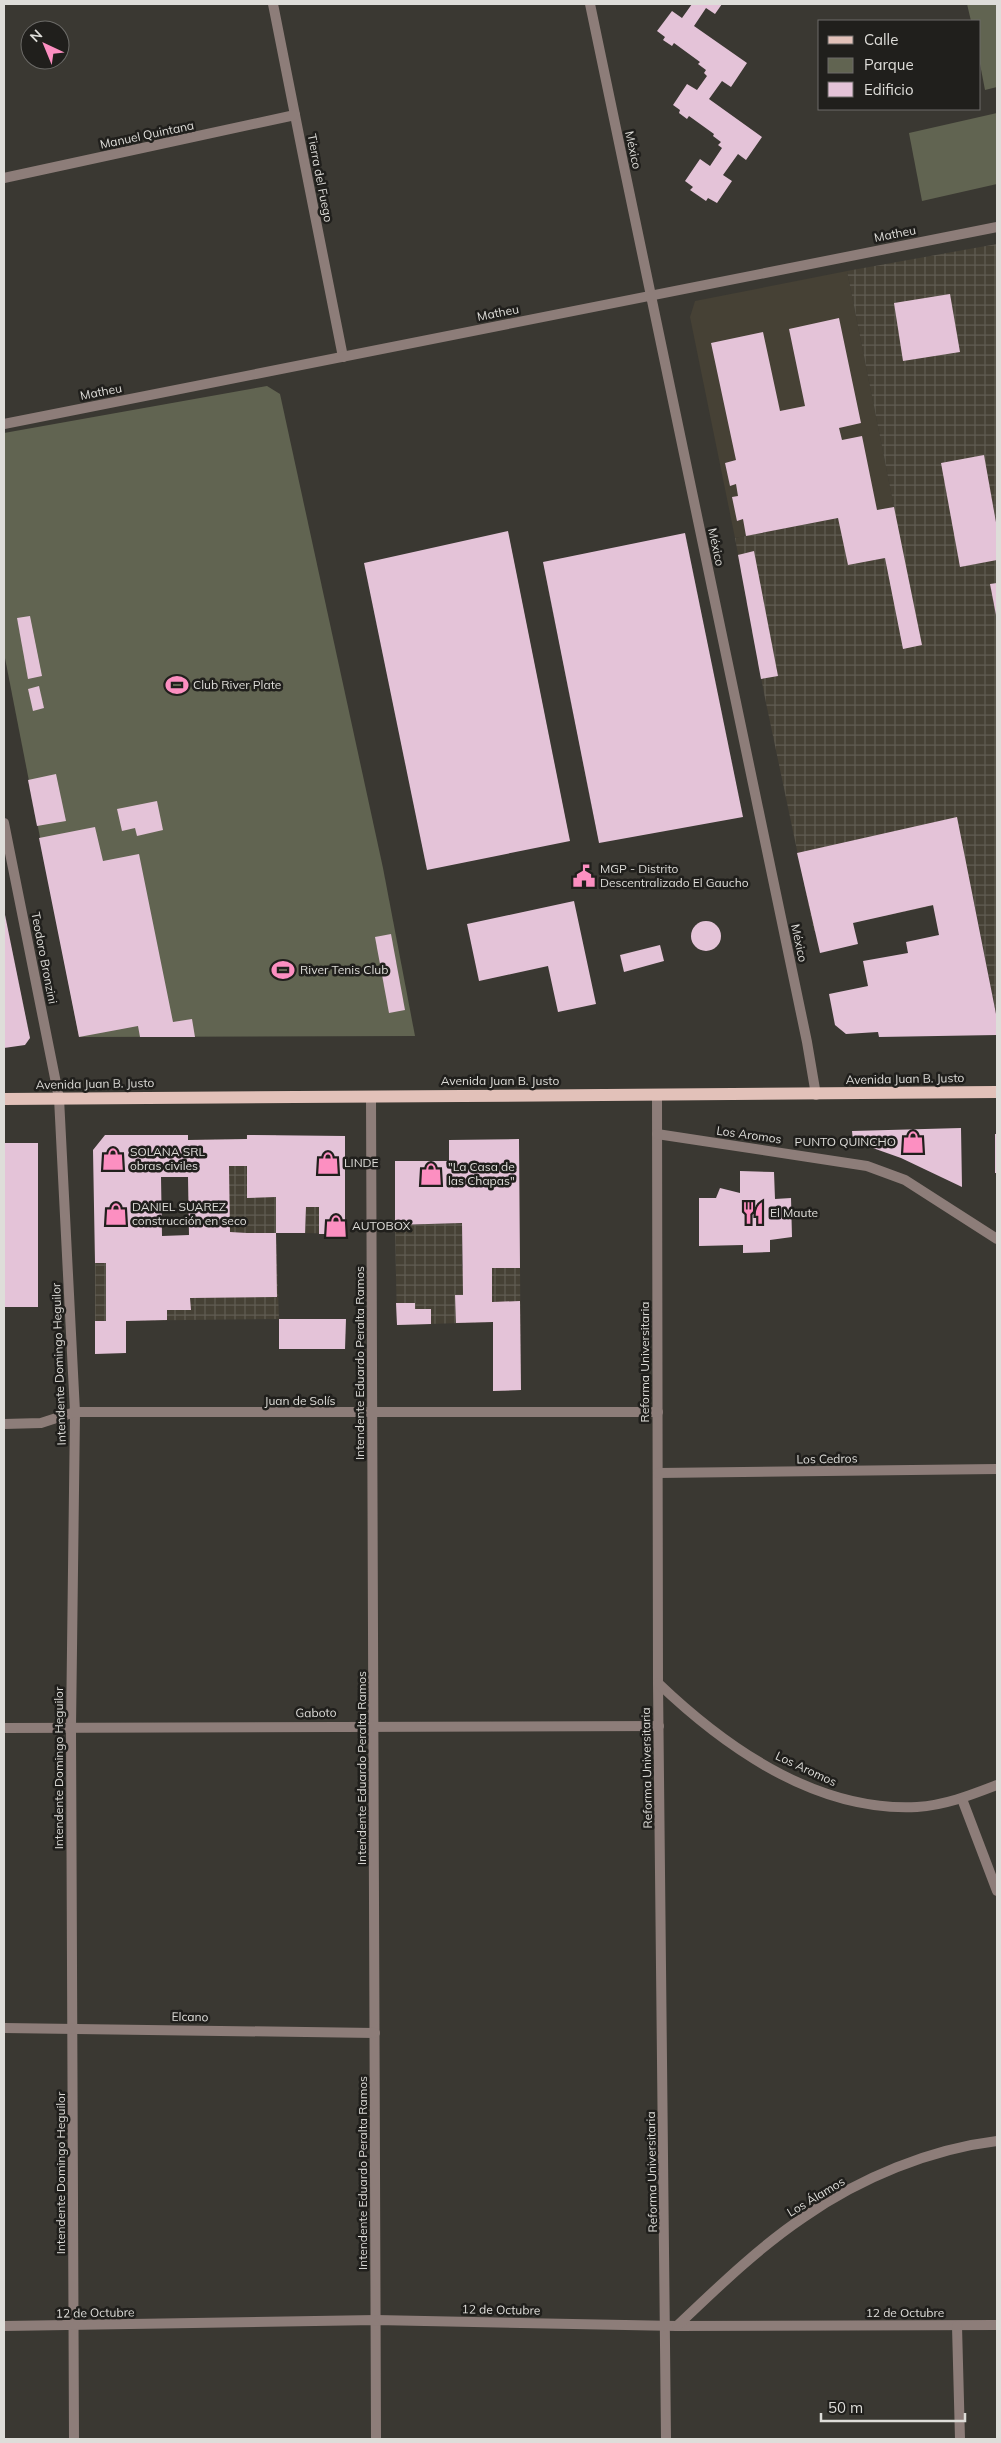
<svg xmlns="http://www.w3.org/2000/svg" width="1001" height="2443" font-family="Mulish,sans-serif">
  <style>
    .built { fill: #464135 }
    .industrial { fill: url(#industrial-grid) }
    .green { fill: #616451 }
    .building { fill: #e4c3d8; fill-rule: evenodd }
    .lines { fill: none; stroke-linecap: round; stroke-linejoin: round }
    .street { stroke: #8d7d79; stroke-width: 10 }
    .primary { stroke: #e2c1b9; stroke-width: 12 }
    .labels { text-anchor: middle; stroke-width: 5; stroke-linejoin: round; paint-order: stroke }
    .street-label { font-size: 12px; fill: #deddd9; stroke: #201f1c }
    .poi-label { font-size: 12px; fill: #deddd9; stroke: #201f1c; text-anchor: start }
  </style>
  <defs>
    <pattern id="industrial-grid" width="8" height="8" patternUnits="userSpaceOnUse" patternTransform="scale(1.25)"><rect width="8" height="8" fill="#464135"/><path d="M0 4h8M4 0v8" fill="none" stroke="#605c52"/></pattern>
  </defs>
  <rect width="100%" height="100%" fill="#3a3832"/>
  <polygon class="built" points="847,271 894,507 735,538 690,317 695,301"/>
  <g class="industrial">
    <polygon points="997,244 997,1019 973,897 814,931 765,698 735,538 894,507 847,271"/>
    <polygon points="247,1135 276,1135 276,1233 279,1319 95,1321 95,1263 189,1261 188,1140 246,1139"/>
    <polygon points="306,1207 345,1207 345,1234 305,1233"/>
    <polygon points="462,1223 462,1268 520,1268 521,1390 493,1391 493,1322 397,1325 395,1225"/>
  </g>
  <g class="green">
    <polygon points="967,4 997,4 997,87 985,90 980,64 980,21 971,21"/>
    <polygon points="997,113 997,184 922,201 909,133"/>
    <polygon points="267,386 280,394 383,868 415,1036 79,1037 4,653 4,433"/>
  </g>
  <g class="building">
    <polygon points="692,4 722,4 715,14 706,8 694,26 747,63 731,87 722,81 709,99 762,137 746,160 738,154 723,175 732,181 717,203 708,198 706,201 690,190 693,187 685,181 700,159 710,166 722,148 718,145 721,142 713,136 714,134 689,116 687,119 679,113 680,110 673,105 687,84 697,90 707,76 704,73 706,70 698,64 700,62 674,43 672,46 663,40 665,37 657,31 672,11 682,18"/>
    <polygon points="950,294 960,352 903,361 894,303"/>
    <polygon points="839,318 861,423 839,428 842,440 862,436 877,510 894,507 922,645 903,649 885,558 848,565 838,518 746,536 743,519 737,521 732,497 738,496 736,484 730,486 725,463 736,460 711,343 763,332 780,411 805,406 789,329"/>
    <polygon points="984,455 997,528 997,560 960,567 941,463"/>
    <polygon points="508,531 570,841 427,870 364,563"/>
    <polygon points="685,533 743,817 599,843 543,562"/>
    <polygon points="754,551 778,676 761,679 738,555"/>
    <polygon points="997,583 997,615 996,615 990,584"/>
    <polygon points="30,616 42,676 28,679 17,618"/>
    <polygon points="39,686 44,708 33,711 28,689"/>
    <polygon points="56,774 66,821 37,826 28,780"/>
    <polygon points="157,801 163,830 137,836 135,828 122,831 117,809"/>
    <polygon points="957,817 997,1019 997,1035 879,1037 878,1032 846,1034 835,1025 829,994 868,986 863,961 908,953 906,942 939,935 933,905 853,923 858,944 820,953 797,853"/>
    <polygon points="95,827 103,861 139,854 173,1022 192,1019 195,1037 140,1037 138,1026 79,1037 39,838"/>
    <polygon points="574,901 596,1004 558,1012 548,966 479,981 467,924"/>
    <polygon points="4,910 30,1038 25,1045 4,1048"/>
    <circle cx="706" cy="936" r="15"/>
    <polygon points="391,934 405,1010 389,1013 375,937"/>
    <polygon points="660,945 664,961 624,972 620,955"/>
    <polygon points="961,1128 962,1187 901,1158 853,1141 852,1131"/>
    <rect x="995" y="1134" width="2" height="39"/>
    <path d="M105,1135H188V1140L247,1139V1135L345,1136V1234H319V1207H306L305,1233H276V1197L247,1198V1166H229L230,1232L247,1233H276L277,1297L190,1298L191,1310H167V1320L126,1321V1353L95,1354V1321H106V1263H95L93,1150ZM161,1177H188L189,1235L162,1236Z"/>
    <polygon points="519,1139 520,1268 492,1268 492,1302 520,1301 521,1390 493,1391 493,1322 456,1323 455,1295 463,1295 462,1223 395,1225 395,1161 449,1161 449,1140"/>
    <rect x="4" y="1143" width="34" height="164"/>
    <polygon points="740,1171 774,1172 775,1199 791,1198 792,1237 770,1240 770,1252 743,1253 743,1245 699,1246 699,1198 716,1198 720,1188 740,1193"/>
    <polygon points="396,1303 415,1303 415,1309 431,1309 431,1324 397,1325"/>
    <polygon points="279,1319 346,1319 345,1349 279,1349"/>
  </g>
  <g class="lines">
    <g class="street">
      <polyline points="273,4 343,357"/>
      <polyline points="590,4 807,1042 816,1095"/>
      <polyline points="4,178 295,115"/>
      <polyline points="4,424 997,227"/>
      <polyline points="4,823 59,1098 75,1412 71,1728 74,2439"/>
      <polyline points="657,1095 658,1683 666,2439"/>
      <polyline points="371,1097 376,2439"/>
      <polyline points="657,1134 867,1166 905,1180 997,1239"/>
      <polyline points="4,1424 41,1423 75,1412 658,1412"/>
      <polyline points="658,1473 997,1469"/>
      <path d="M658,1683C727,1749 818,1812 917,1807C946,1805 971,1795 997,1785"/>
      <polyline points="4,1728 659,1726"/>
      <polyline points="962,1799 997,1891"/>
      <polyline points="4,2028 375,2033"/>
      <polyline points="4,2326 376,2320 677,2326 997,2325"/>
      <path d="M677,2326C717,2288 758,2248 804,2217C860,2178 930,2149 997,2141"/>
      <polyline points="957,2326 960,2439"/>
    </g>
    <path class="primary" d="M4,1099C335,1095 666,1097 997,1092"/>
  </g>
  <defs>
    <symbol id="stadium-bare" viewBox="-9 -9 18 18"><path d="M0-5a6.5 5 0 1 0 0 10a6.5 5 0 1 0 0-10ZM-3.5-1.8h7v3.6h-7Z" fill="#fc8fc1" stroke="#201f1c" stroke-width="2.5" paint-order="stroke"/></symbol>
    <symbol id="civic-bare" viewBox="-9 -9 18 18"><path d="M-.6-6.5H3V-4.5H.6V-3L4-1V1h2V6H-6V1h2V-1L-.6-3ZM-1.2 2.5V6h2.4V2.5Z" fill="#fc8fc1" stroke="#201f1c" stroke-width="2.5" paint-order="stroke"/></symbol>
    <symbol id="shop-bare" viewBox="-9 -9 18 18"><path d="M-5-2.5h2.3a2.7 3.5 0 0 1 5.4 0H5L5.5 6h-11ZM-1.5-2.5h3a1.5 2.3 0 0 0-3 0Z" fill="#fc8fc1" stroke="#201f1c" stroke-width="2.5" paint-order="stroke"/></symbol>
    <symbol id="restaurant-bare" viewBox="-9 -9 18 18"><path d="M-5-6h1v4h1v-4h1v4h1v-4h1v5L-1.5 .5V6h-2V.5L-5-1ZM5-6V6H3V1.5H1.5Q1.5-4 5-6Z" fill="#fc8fc1" stroke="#201f1c" stroke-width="2.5" paint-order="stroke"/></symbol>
  </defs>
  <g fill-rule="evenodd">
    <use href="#stadium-bare" x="161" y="669" width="32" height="32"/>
    <use href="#civic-bare" x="568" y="860" width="32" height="32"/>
    <use href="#stadium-bare" x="267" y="954" width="32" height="32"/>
    <use href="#shop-bare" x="897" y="1126" width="32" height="32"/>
    <use href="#shop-bare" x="97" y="1143" width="32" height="32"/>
    <use href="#shop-bare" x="312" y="1147" width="32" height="32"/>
    <use href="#shop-bare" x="415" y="1158" width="32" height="32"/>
    <use href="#restaurant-bare" x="737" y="1197" width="32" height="32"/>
    <use href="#shop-bare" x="100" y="1198" width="32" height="32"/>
    <use href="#shop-bare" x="320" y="1210" width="32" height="32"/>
  </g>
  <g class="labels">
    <g class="street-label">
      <text transform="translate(147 135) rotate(-12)" y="4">Manuel Quintana</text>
      <text transform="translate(633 150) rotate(78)" y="4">México</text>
      <text transform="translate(320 178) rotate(79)" y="4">Tierra del Fuego</text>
      <text transform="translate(895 234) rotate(-11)" y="4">Matheu</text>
      <text transform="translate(498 313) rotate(-11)" y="4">Matheu</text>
      <text transform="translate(101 392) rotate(-11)" y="4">Matheu</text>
      <text transform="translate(716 547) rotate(78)" y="4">México</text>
      <text transform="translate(799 943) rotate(78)" y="4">México</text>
      <text transform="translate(44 958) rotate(79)" y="4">Teodoro Bronzini</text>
      <text transform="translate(905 1079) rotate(-1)" y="4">Avenida Juan B. Justo</text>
      <text x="500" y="1085">Avenida Juan B. Justo</text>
      <text transform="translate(95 1084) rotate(-1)" y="4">Avenida Juan B. Justo</text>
      <text transform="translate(749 1135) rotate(8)" y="4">Los Aromos</text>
      <text transform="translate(645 1362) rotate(-90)" y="4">Reforma Universitaria</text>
      <text transform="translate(360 1363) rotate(-90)" y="4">Intendente Eduardo Peralta Ramos</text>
      <text transform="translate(59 1364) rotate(-92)" y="4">Intendente Domingo Heguilor</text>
      <text x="300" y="1405">Juan de Solís</text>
      <text transform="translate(827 1459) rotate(-1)" y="4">Los Cedros</text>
      <text transform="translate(316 1713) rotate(-1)" y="4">Gaboto</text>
      <text transform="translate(59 1768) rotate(-90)" y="4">Intendente Domingo Heguilor</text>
      <text transform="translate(362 1768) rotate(-90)" y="4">Intendente Eduardo Peralta Ramos</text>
      <text transform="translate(647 1768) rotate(-91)" y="4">Reforma Universitaria</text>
      <text transform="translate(806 1769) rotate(25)" y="4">Los Aromos</text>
      <text transform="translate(190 2017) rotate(1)" y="4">Elcano</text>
      <text transform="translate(652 2172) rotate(-91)" y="4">Reforma Universitaria</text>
      <text transform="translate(61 2173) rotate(-90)" y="4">Intendente Domingo Heguilor</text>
      <text transform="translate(363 2173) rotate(-90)" y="4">Intendente Eduardo Peralta Ramos</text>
      <text transform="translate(816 2197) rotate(-31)" y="4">Los Álamos</text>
      <text transform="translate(501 2310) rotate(1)" y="4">12 de Octubre</text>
      <text transform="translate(95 2313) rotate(-1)" y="4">12 de Octubre</text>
      <text x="905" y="2317">12 de Octubre</text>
    </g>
    <g class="poi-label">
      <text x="193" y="689">Club River Plate</text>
      <text x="600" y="873">MGP - Distrito<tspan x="600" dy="14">Descentralizado El Gaucho</tspan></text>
      <text x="300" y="974">River Tenis Club</text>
      <text x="896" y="1146" text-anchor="end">PUNTO QUINCHO</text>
      <text x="130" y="1156">SOLANA SRL<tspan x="130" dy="14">obras civiles</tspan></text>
      <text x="344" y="1167">LINDE</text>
      <text x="448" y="1171">"La Casa de<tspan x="448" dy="14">las Chapas"</tspan></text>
      <text x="132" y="1211">DANIEL SUAREZ<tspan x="132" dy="14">construcción en seco</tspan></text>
      <text x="770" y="1217">El Maute</text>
      <text x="352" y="1230">AUTOBOX</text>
    </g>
  </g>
  <rect width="1001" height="2443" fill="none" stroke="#deddd9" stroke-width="10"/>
  <rect x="818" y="20" width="162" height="90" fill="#201f1c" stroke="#6c6b68"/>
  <rect x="828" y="36" width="25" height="8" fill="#e2c1b9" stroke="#6c6b68"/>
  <text x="864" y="45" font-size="15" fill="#deddd9">Calle</text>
  <rect x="828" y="58" width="25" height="15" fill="#616451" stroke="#6c6b68"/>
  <text x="864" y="70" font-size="15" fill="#deddd9">Parque</text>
  <rect x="828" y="82" width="25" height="15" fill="#e4c3d8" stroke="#6c6b68"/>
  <text x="864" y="95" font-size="15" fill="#deddd9">Edificio</text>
  <g transform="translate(45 45) rotate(316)"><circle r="24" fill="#201f1c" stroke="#6c6b68"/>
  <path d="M0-4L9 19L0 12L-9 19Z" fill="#fc8fc1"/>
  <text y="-8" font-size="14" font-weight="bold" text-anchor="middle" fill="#deddd9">N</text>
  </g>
  <path d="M821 2413v8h144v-8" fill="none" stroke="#deddd9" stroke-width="2.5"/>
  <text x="828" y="2413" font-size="15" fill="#deddd9" stroke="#201f1c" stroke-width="4" paint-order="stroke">50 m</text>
</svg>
